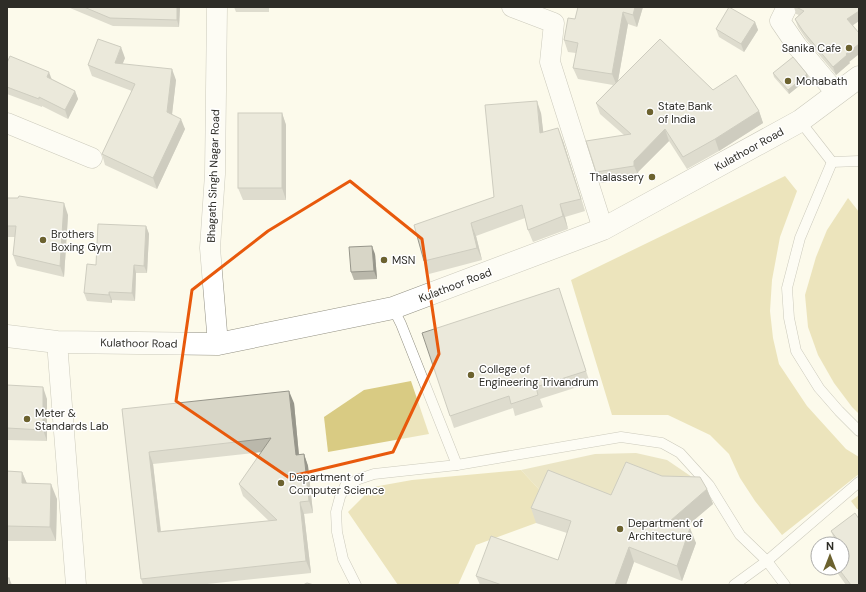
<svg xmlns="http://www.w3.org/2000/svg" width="866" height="592" font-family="'DM Sans',sans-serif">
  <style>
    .green { fill: #d7cd98 }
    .forest { fill: #d9cb83 }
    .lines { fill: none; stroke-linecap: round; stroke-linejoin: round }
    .lane-casing { stroke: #939183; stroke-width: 11 }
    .street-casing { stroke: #939183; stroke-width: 21 }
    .secondary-casing { stroke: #939183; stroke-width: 23 }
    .lane { stroke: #fff; stroke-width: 10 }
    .street { stroke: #fff; stroke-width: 20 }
    .secondary { stroke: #fff; stroke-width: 22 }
    .wall { fill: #bab8ab; fill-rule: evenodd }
    .shaded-wall { fill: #97968b }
    .building { fill: #d8d6c7; stroke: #97968b; fill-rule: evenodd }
    .marked { fill: none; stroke: #e8590c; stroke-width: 3; stroke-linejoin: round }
    .poi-dot { fill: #6c622f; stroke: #fff; stroke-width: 1.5 }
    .labels { text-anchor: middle; stroke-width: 3; stroke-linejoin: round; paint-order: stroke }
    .poi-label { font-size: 11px; fill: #2e2d27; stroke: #fff; text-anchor: start }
    .street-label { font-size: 11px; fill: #2e2d27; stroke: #fff }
  </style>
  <rect width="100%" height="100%" fill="#fcfaeb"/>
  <polygon class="green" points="636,453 667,460 692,477 701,492 617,510 547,498 521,470 595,454"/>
  <g class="forest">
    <polygon points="785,176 797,191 780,237 772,280 770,311 773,338 779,364 807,406 846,449 859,457 859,474 782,535 755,501 740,478 729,454 710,435 668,415 612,415 571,280"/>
    <polygon points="848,198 859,212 859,414 852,407 834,383 818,355 808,327 805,295 816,257 827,230"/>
    <polygon points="411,381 429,434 328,452 324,417 364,390"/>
    <polygon points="521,470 547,498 536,523 476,545 458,585 398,585 348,512 373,487 412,480"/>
    <polygon points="859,495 859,509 857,509 851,501"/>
  </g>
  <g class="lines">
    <defs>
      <g id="lane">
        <polyline points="800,121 832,162"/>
        <polyline points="832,162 800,238 787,288 789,318 796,351 819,388 839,411 859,431"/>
        <polyline points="832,162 859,161"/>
        <polyline points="393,308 401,324 457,465"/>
        <polyline points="356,585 343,559 337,532 336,512 340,497 345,486 359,479 374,474 457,465 621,437 662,443 680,453 709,485 740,535 767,561 785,585"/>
        <polyline points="734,585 767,561 859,482"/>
      </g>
      <g id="street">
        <polyline points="217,7 215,174 210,248 218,344"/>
        <polyline points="512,7 554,23 550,62 603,229"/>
        <polyline points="787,7 780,21 797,46 837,94"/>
        <polyline points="7,123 92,158"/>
        <polyline points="57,342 76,585"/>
      </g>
      <polyline id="secondary" points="7,336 57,342 218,344 393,308 603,229 800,121 859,77"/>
    </defs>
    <use href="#lane" class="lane-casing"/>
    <use href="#street" class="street-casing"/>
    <use href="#secondary" class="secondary-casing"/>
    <use href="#lane" class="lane"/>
    <use href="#street" class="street"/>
    <use href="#secondary" class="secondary"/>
  </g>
  <g class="wall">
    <polygon points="70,7 180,7 179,27 113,26 70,8"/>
    <polygon points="234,7 269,7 269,12 236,12"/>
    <polygon points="578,7 643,7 637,27 628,24 618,81 713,90 759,111 763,123 719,151 687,169 669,141 638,172 639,177 601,183 596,172 624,135 600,114 596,103 613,85 578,79 573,68 576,53 568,52 564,40 575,19"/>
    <polygon points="794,7 859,7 859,21 853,25 859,33 859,54 849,62 850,63 836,75 806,39 798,27 795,19 799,15 796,14"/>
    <polygon points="755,22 758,30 744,52 719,37 716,29"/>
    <polygon points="125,58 122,64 176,80 172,114 185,129 157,189 105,165 102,154 132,91 92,76 88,65"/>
    <polygon points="7,63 52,79 75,91 78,99 68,119 42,106 42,107 7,94"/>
    <polygon points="773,73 807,74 809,78 789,94 774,77"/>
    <polygon points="282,113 286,125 286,200 243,200 238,188"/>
    <polygon points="541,113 543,132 563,141 585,211 565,217 568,229 533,242 528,230 525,218 476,236 482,260 429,274 424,261 494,197"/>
    <polygon points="7,198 68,215 64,277 17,266 13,255 15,237 7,237"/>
    <polygon points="146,226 149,234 147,273 136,273 135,301 112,300 112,303 87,301 84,293 96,265"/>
    <polygon points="375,254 377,279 354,280 351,272"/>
    <polygon points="563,300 590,383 540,399 543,407 515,416 513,408 454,428 450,416"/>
    <polygon points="7,385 47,399 47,441 7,440"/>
    <path d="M294,403L299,455L304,454L308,466L313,513L304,514L311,573L198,585H143L141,579L122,409ZM262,452L239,484L243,496L269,521L161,531L153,464Z"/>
    <polygon points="7,471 22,472 27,484 57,499 56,541 7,541"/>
    <polygon points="662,476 707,489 713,504 686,527 696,543 682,581 634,562 626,585 480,585 476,576 558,560 567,533 536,523 531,508 611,495"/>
    <polygon points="859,519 859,585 846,585 834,568 842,568 842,544 836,544 831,531"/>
  </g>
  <g class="shaded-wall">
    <polygon points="177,7 180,7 179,27 177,20"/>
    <polygon points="635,7 643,7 637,27 633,15"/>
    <polygon points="859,11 859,21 850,27 847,19"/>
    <polygon points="623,12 628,24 617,86 612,74"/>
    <polygon points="755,22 758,30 744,52 741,44"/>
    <polygon points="859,44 859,54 849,62 850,63 836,75 833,67 846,54"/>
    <polygon points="121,47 125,58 119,73 115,63"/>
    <polygon points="172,69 176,80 171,123 167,112"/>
    <polygon points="49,72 52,80 47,77"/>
    <polygon points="807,74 809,78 789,94 788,90"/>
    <polygon points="75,91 78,99 68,119 65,110"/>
    <polygon points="537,101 541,113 545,146 540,133"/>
    <polygon points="759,111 763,123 719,151 715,139"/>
    <polygon points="282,113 286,125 286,200 282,188"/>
    <polygon points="181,119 185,129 157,189 153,178"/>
    <polygon points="558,128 563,141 585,211 581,199"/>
    <polygon points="665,129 669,141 638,172 639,177 634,166 634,161"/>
    <polygon points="64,203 68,215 64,277 60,266"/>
    <polygon points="560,204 565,217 568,229 563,216"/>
    <polygon points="471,223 476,236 482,260 477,248"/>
    <polygon points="146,226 149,234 147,273 144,266"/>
    <polygon points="372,246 375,254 377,279 374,271"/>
    <polygon points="134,265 136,273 135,301 132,293"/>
    <polygon points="109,292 112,300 112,303 109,295"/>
    <polygon points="43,387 47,399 47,441 43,430"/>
    <polygon points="289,391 294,403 300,467 296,455"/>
    <polygon points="149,452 153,464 162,543 158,532"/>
    <polygon points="304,454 308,466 313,513 309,501"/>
    <polygon points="22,472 28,486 22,483"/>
    <polygon points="51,484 57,499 56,541 50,527"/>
    <polygon points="707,489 713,504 675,536 670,521"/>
    <polygon points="300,502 304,514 311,573 306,561"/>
    <polygon points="690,528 696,543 682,581 677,566"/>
    <polygon points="629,547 634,562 626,585 615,585"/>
    <polygon points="9,578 12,585 9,585"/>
  </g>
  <g class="building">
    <polygon points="84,7 177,7 177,20 110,18"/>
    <polygon points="578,7 635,7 633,15 623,12 612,74 573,68 578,43 564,40 568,18 575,19"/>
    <polygon points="729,7 755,22 741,44 716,29"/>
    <polygon points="796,7 859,7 859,11 847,19 859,33 859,44 846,54 847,55 833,67 803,31 795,19 804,11"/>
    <polygon points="98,39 121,47 115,63 172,69 167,112 181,119 153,178 102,154 135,84 88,65"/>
    <polygon points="660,39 713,90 736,75 759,111 715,139 683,157 665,129 634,161 634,166 596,172 586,141 631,134 596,103"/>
    <polygon points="10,56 49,72 47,77 75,91 65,110 39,97 39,99 7,87 7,63"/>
    <polygon points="793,57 807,74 788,90 773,73"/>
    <polygon points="537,101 540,133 558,128 581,199 560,204 563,216 528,230 522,205 471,223 477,248 424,261 414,225 494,197 485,105"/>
    <rect x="238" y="113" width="44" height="75"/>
    <polygon points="19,196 64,203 60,266 13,255 16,226 7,226 7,198 18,198"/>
    <polygon points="98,224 146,226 144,266 134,265 132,293 109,292 109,295 84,293 87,264 96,265"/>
    <polygon points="372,246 374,271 351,272 349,247"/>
    <polygon points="559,288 586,371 536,387 538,395 511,404 509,396 450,416 422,333"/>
    <polygon points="7,385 43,387 43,430 7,428"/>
    <path d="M289,391L296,455L304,454L309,501L300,502L306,561L141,579L122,409ZM271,438L239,484L277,520L158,532L149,452Z"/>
    <polygon points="626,462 662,476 700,477 707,489 670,521 690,528 677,566 629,547 615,585 502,585 476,576 491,536 558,560 571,521 531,508 548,470 611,495"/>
    <polygon points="7,471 22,472 22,483 51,484 50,527 7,526"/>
    <polygon points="855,513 859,519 859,585 851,585 838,568 842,568 842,544 838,544 840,543 831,531"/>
    <rect x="7" y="578" width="2" height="7"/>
    <polygon points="307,583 314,585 303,585"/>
  </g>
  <path d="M0 0H866V592H0ZM350,181L422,239L439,354L393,452L288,477L176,401L192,290L268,231Z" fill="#fcfaeb" fill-opacity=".55" fill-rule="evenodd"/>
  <path class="marked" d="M350,181L422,239L439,354L393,452L288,477L176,401L192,290L268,231Z"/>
  <g class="poi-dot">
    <circle cx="849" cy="48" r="4"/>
    <circle cx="788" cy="81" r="4"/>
    <circle cx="650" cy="112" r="4"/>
    <circle cx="652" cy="177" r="4"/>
    <circle cx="43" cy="240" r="4"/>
    <circle cx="384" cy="260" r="4"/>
    <circle cx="471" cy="375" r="4"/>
    <circle cx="27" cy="419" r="4"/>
    <circle cx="281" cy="483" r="4"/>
    <circle cx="620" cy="529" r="4"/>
  </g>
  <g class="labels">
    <g class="poi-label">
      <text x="841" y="52" text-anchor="end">Sanika Cafe</text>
      <text x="796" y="85">Mohabath</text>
      <text x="658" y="110">State Bank<tspan x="658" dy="13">of India</tspan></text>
      <text x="644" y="181" text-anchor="end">Thalassery</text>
      <text x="51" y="238">Brothers<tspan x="51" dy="13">Boxing Gym</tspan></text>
      <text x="392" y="264">MSN</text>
      <text x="479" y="373">College of<tspan x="479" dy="13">Engineering Trivandrum</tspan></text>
      <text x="35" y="417">Meter &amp;<tspan x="35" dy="13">Standards Lab</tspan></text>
      <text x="289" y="481">Department of<tspan x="289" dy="13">Computer Science</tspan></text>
      <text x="628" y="527">Department of<tspan x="628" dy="13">Architecture</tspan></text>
    </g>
    <g class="street-label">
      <text transform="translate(749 149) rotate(-29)" y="4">Kulathoor Road</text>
      <text transform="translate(213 176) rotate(-88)" y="4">Bhagath Singh Nagar Road</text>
      <text transform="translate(455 285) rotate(-21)" y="4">Kulathoor Road</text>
      <text transform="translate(139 343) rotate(1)" y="4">Kulathoor Road</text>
    </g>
  </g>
  <rect width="866" height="592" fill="none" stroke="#2e2d27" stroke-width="16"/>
  <g transform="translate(830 556)"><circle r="19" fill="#ffffff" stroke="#ababa9"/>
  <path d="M0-3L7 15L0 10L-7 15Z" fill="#6c622f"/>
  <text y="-6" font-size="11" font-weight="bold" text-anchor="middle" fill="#2e2d27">N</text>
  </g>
</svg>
